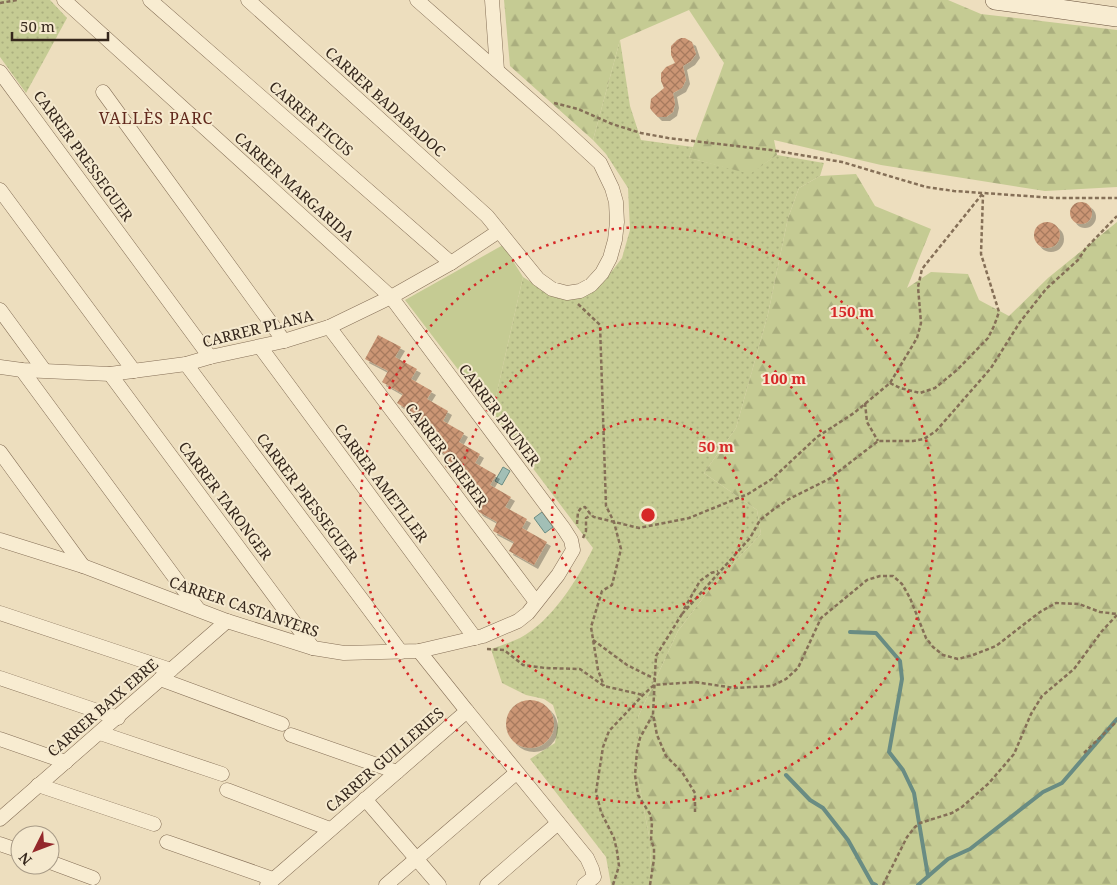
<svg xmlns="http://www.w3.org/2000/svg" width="1117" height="885" font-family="'Noto Serif',serif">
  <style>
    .grass { fill: url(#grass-dots) }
    .forest { fill: url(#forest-firs) }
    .green { fill: #c5cb93 }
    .water { fill: #a2bfb6; stroke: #698c83 }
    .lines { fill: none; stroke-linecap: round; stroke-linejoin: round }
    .stream { stroke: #698c83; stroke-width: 4 }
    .building { fill: url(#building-cross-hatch); filter: url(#shadow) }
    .street-casing { stroke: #856f57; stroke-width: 15 }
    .secondary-casing { stroke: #67503b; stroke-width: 20 }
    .path { stroke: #856f57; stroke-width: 2.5; stroke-dasharray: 4 2.5; stroke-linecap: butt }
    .street { stroke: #f8ecd1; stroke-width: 14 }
    .secondary { stroke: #f8ecd1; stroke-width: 19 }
    .ring { fill: none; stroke: #d62828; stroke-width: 2.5; stroke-dasharray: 2.5 5 }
    .labels { text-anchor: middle; stroke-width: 4; stroke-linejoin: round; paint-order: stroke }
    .street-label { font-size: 15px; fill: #35271c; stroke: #f5e9ce }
    .neighbourhood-label { font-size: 16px; letter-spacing: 1px; fill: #61281c; stroke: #f5e9ce }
    .centre { fill: #d62828; stroke: #f5e9ce; stroke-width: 2.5 }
    .ring-label { font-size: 15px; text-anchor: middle; font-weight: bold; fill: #d62828; stroke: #f5e9ce; stroke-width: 4; stroke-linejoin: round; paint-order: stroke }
  </style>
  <defs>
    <pattern id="grass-dots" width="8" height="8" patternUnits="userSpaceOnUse" patternTransform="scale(1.25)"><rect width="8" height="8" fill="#c5cb93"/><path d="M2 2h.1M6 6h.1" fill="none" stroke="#aaae7e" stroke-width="1.8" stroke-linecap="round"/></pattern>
    <pattern id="forest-firs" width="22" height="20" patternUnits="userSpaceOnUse" patternTransform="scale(1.25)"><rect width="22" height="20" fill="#c5cb93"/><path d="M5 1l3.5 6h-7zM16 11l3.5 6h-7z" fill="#aaae7e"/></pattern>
    <pattern id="building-cross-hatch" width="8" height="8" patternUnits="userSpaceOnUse" patternTransform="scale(1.25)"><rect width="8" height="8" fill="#cb9674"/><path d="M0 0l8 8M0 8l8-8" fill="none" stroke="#a67a5e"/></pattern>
    <filter id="shadow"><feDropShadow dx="4" dy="4" stdDeviation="0" flood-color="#0004"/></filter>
  </defs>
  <rect width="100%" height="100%" fill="#eddebe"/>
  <g class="grass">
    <polygon points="0,0 50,0 67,18 26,93 0,57"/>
    <path d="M620,40L630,106L641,140L693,147L689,158L750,173L777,155L824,163L820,176L799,188L788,218L768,314L736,428L704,473L757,510L761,534L713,585L678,631L638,717V778L650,841L651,885H611L606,857L530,759L555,743L558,721L553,705L544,699L526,695L502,683L491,649C501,646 511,642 520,638C552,621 578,579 593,548L492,414L523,277L542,289L585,294L602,284L622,258L630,230L628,188L606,154L593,140Z"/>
  </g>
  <g class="forest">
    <polygon points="504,0 948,0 981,14 1117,30 1117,187 1045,191 881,165 774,140 777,155 750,174 689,158 724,63 689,10 620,40 593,140 510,66"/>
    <polygon points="856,174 875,206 931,229 907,288 931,272 968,274 979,300 1009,316 1048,278 1117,222 1117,885 651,885 650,841 638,778 638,717 678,631 713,585 761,534 757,510 704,473 736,428 768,314 788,218 799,188 820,176"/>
  </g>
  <polygon class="green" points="503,245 523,277 492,414 405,300"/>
  <g class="water">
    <polygon points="503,467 510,471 502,485 495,481"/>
    <polygon points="542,512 553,527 545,533 534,518"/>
  </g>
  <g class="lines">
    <g class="stream">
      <polyline points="850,632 876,633 900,661 902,679 889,752 903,770 914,793 928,876"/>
      <polyline points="786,775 810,800 823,808 848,840 872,883 876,885"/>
      <polyline points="918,885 948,859 970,849 1043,792 1062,783 1117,719"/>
    </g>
  </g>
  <g class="building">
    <polygon points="681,38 685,38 692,42 696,54 691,61 683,66 686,80 682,88 673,93 675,104 673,112 666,117 658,117 652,111 650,108 651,99 664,88 661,81 661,73 666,67 675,63 671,55 671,46 677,40"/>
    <circle cx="1081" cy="213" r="11"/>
    <circle cx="1047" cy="235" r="13"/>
    <polygon points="378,335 401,347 395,357 417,369 411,379 432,391 427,399 448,411 443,421 464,433 459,442 480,454 475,463 496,475 490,485 511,497 505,507 527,519 522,528 547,542 534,565 509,551 514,542 493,531 497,522 479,512 477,509 482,500 461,488 466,479 445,467 450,457 429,445 434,436 413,424 415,420 407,415 410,411 397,403 403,394 382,382 388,371 365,359"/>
    <circle cx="530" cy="724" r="24"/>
  </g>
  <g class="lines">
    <defs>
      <g id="street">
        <polyline points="150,0 451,263"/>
        <polyline points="248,0 487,216 538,279 552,289 567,293 580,291 591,285 602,273 610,258 615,240 617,222 616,202 612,188 600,163 561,127 417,0"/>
        <polyline points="492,0 497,70"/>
        <polyline points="0,72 210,357"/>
        <polyline points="103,92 284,341"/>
        <polyline points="0,190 134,371"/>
        <polyline points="0,310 44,370"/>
        <polyline points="329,327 536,602"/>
        <polyline points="261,348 475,638"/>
        <polyline points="186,364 401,652"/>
        <polyline points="0,367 22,370 110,374 186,364 210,357 284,341 329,327 391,297 451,263 499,231"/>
        <polyline points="22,370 198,609"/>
        <polyline points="110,374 313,648"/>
        <polyline points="0,452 83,566"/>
        <polyline points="0,540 83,566 227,621 313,648 344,653 419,651 483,636 518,621 528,613 558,575 573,550 571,540 564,529 391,297 64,0"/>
        <polyline points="0,613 171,670"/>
        <polyline points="0,678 118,718"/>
        <polyline points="160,679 282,724"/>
        <polyline points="467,711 587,858 592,869 594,877 584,885"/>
        <polyline points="100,733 222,774"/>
        <polyline points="291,735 397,772"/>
        <polyline points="0,739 66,762"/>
        <polyline points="38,785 154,824"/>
        <polyline points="227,790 330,829"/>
        <polyline points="365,799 439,885"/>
        <polyline points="0,819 227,621"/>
        <polyline points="167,842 273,879"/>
        <polyline points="0,844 20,851"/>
        <polyline points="50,862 93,878"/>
        <polyline points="267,885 467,711 419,651"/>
        <polyline points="386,885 516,773"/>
        <polyline points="487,885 558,823"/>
      </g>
      <polyline id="secondary" points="995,0 1117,17"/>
    </defs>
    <use href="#street" class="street-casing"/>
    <use href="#secondary" class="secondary-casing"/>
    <g class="path">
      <polyline points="0,3 17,0"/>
      <polyline points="554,103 578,109 612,124 641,133 668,138 771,150 842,162 926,187 954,191 1055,198 1117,198"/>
      <polyline points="578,304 600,325 606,506 614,522 621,549 612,585 602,591 591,627 598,670 604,686"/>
      <polyline points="890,383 900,388 920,393 935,388 957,370 988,338 994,326 999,312 981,254 983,195"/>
      <polyline points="865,403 867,422 878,441"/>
      <polyline points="577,524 578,512 581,508 585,507 591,515 594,517 639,528 689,518 748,494 772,479 817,437 854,413 890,383 917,338 921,323 918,287 922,269 983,193"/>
      <polyline points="583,538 586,531 586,518 591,515"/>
      <polyline points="684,609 700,581 711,573 718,571"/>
      <polyline points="682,614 750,538 760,520 774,509 789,499 829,479 878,441 913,441 924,439 936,431 991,368 1020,322 1046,289 1078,260 1086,248 1117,216"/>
      <polyline points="682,614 656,656 653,714 657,735 666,756 682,772 695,793 695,812"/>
      <polyline points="593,640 627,665 655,679"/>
      <polyline points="487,649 504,650 523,665 545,668 580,669 604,686 643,695"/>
      <polyline points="1084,753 1117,721"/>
      <polyline points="613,885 619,866 617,851 614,838 601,812 596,792 603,747 609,731 643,695 654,685 695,682 734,688 772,686 786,679 798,668 821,618 867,580 880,576 893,576 902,584 910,598 926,638 933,647 943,655 958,659 973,655 996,646 1040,612 1056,603 1079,604 1100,612 1117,614"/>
      <polyline points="650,885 654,859 654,848 651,840 652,822 650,814 638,795 635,775 637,751 640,738 652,716"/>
      <polyline points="883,885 907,837 915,827 920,823 952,813 962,807 989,783 1014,754 1031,714 1042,696 1074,669 1102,631 1117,615"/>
    </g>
    <use href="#street" class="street"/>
    <use href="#secondary" class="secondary"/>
  </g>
  <g class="ring">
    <circle cx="648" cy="515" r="96"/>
    <circle cx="648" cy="515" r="192"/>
    <circle cx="648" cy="515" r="288"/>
  </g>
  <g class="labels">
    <g class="street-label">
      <text transform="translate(385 102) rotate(42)" y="5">CARRER BADABADOC</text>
      <text transform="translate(311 119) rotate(41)" y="5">CARRER FICUS</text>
      <text transform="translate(83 156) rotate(54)" y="5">CARRER PRESSEGUER</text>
      <text transform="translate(294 187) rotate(42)" y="5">CARRER MARGARIDA</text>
      <text transform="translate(258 329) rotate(-14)" y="5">CARRER PLANA</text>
      <text transform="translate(499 415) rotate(53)" y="5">CARRER PRUNER</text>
      <text transform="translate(446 455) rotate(53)" y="5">CARRER CIRERER</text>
      <text transform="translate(381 483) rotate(53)" y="5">CARRER AMETLLER</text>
      <text transform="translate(307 498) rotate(53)" y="5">CARRER PRESSEGUER</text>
      <text transform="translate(225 501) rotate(53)" y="5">CARRER TARONGER</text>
      <text transform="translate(244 607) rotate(19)" y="5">CARRER CASTANYERS</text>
      <text transform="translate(103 708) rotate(-41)" y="5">CARRER BAIX EBRE</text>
      <text transform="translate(385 760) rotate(-41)" y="5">CARRER GUILLERIES</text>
    </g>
    <g class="neighbourhood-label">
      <text x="156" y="124">VALLÈS PARC</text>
    </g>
  </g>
  <circle cx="648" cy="515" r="8" class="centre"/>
  <g class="ring-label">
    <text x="852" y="317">150 m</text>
    <text x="784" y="384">100 m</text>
    <text x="716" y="452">50 m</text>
  </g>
  <g transform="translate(35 850) rotate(228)"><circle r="24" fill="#f5e9ce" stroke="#a89b87"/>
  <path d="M0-4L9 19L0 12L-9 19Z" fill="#94282b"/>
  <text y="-8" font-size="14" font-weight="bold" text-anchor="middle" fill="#35271c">N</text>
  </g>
  <path d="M12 32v8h96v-8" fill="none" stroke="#35271c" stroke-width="2.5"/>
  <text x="20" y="32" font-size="15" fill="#35271c" stroke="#f5e9ce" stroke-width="4" paint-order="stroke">50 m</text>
</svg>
